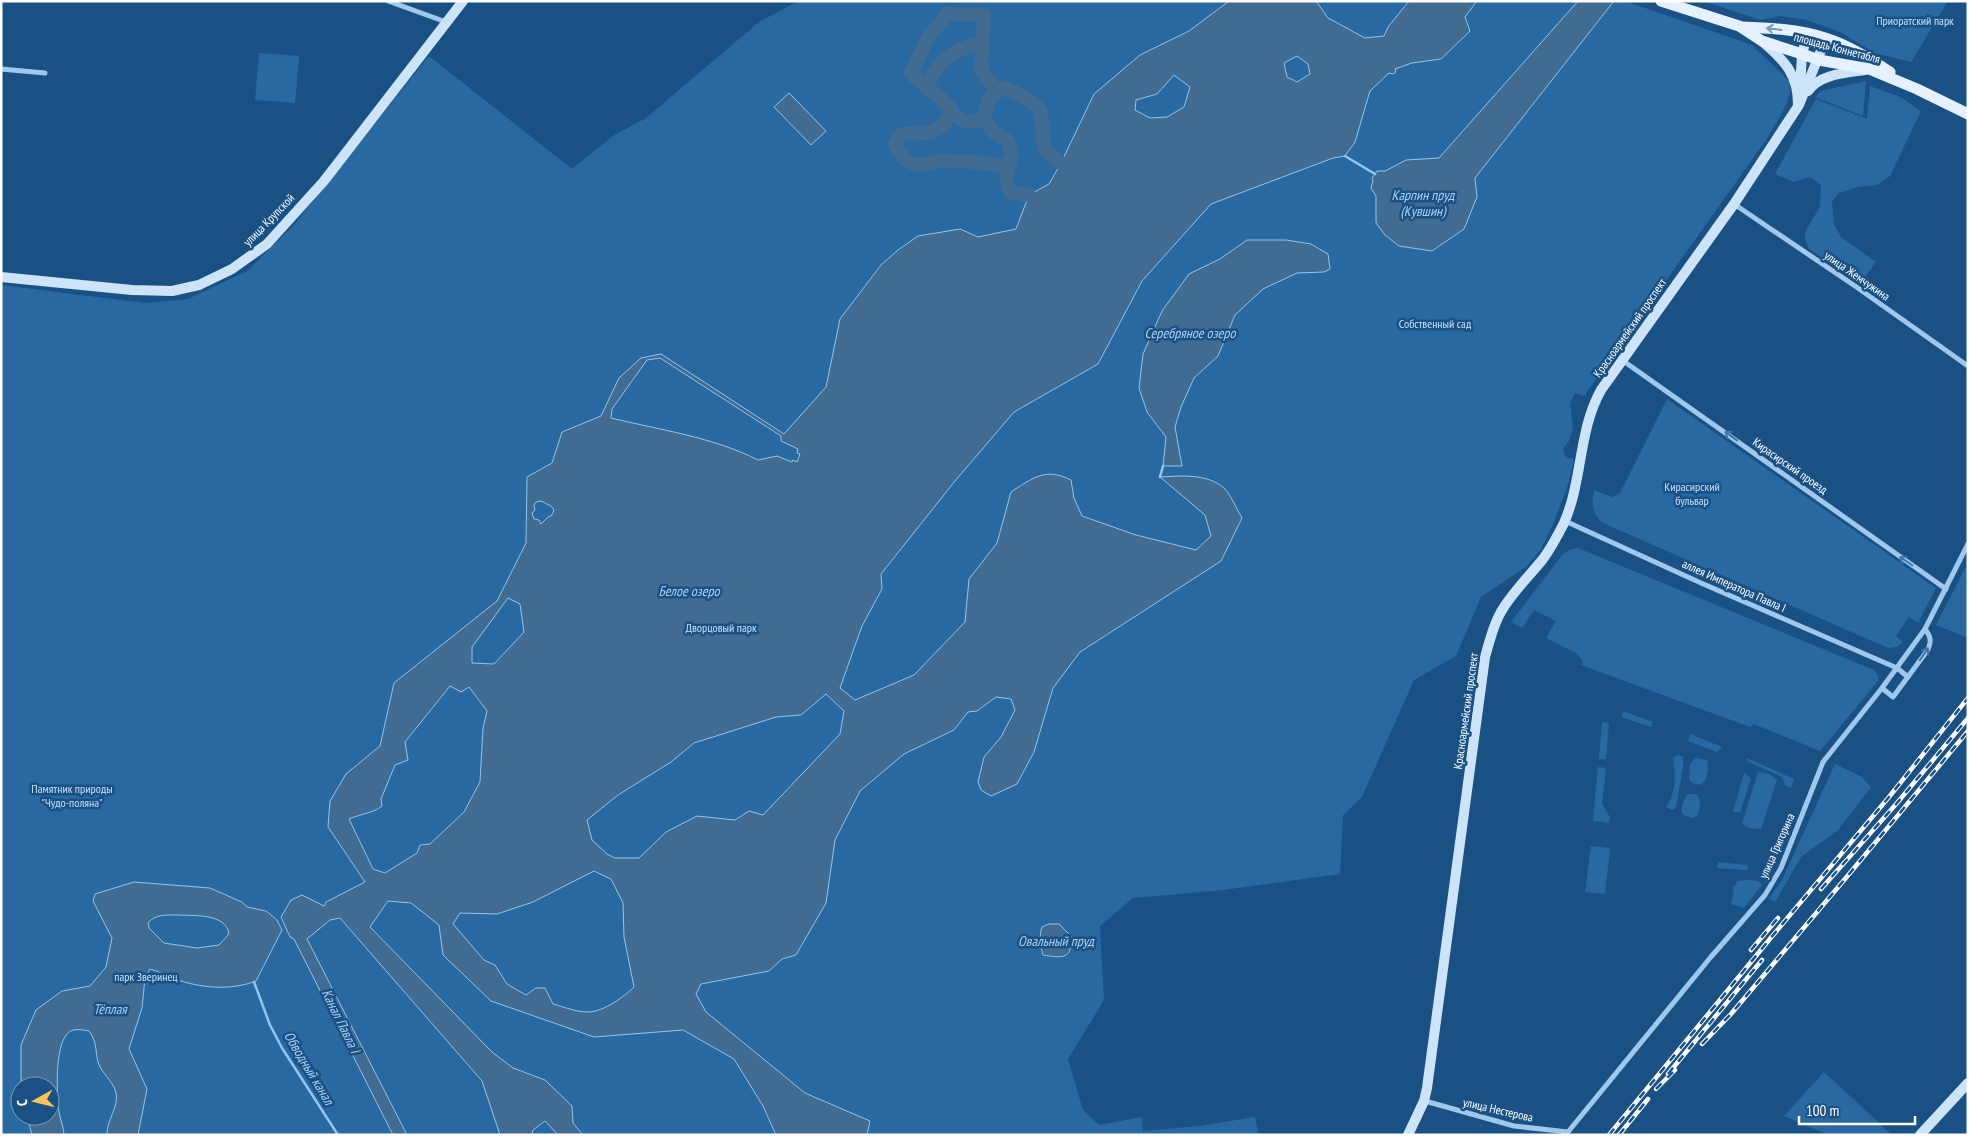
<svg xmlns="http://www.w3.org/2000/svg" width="1969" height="1136" font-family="'PT Sans Narrow',sans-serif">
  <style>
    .green { fill: #2969a2; fill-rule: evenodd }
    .water { fill: #426b91; stroke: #92c5ee; fill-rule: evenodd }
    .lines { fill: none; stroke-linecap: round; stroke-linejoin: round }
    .stream { stroke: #92c5ee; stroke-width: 2.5 }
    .river { stroke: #426b91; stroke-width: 14 }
    .street { stroke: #a0c8ec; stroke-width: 5 }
    .secondary { stroke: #cce3f8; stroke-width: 10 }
    .primary { stroke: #e5f1ff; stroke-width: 11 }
    .rail-casing { stroke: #fff; stroke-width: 4.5 }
    .rail { stroke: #1a5185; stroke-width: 2.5; stroke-dasharray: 8; stroke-linecap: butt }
    .oneway { stroke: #7599bc }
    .oneway2 { stroke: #4275a4 }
    .labels { text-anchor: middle; stroke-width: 5; stroke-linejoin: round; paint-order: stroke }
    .park-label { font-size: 12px; fill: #c5e1f9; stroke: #1a5185 }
    .street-label { font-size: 12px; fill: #fff; stroke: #1a5185 }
    .water-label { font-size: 14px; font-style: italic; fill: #abd2f3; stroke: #1a5185 }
  </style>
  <rect width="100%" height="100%" fill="#1a5185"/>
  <g class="green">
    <path d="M798,1H1625L1752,45L1790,82C1793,101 1776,121 1768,137L1584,396L1575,393L1570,404L1573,428L1569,441L1563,449L1566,457L1574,459L1567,488L1553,524L1541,549L1527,566L1481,597L1456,656L1414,680L1362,797L1343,815L1340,874L1223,890L1133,898L1100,926L1104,1000L1068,1059L1083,1110L1099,1125L1142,1117L1143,1131L1199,1126L1255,1117L1259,1135H1V285L145,303L188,299L247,271L293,226L429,56L572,169L613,136L646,118L759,22ZM20,1086H50V1116H20Z"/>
    <polygon points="1703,1 1948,1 1911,62 1875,53 1840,32 1807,20 1780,16 1760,20"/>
    <polygon points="259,53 299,56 295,103 255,100"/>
    <polygon points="1866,81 1863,116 1815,97 1821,91"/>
    <polygon points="1870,86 1900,97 1921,111 1890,176 1877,185 1858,187 1839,193 1832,201 1834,224 1841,237 1876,262 1860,283 1809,249 1805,238 1806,230 1820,207 1821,185 1810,177 1794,182 1775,174 1816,99 1867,119"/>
    <path d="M1667,399L1936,588L1918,623L1909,617L1896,636L1903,642L1897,647L1888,648L1603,523C1591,513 1592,504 1594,490L1612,497L1620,493Z"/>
    <polygon points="1578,548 1874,670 1878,675 1878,681 1820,751 1754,724 1750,727 1581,665 1583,661 1576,653 1546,638 1556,621 1534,610 1522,628 1511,622 1562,555 1569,550"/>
    <polygon points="1968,563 1968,638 1936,625"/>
    <polygon points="1623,711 1653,722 1651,727 1622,717"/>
    <polygon points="1602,722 1609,723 1606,759 1599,759"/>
    <polygon points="1690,734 1722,747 1717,752 1688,741"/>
    <path d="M1678,755L1683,757V767L1677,803L1675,809L1672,810L1666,807C1676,794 1676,774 1673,758Z"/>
    <path d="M1695,758L1707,760C1710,773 1705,794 1689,780L1690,765Z"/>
    <polygon points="1747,758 1794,779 1791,788 1785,785 1782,777 1747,761"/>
    <polygon points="1835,764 1862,777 1871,787 1838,830 1801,857 1775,902 1769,898 1782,880"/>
    <polygon points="1598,767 1606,768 1602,804 1610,817 1609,823 1593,821"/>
    <polygon points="1758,772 1769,774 1777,780 1761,829 1749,828 1742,824"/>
    <polygon points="1744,773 1751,778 1740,812 1733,812"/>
    <path d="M1688,794H1696C1702,801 1700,807 1698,815L1692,818L1683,815C1680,807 1683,801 1688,794Z"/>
    <polygon points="1591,846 1610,848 1605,894 1585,892"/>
    <polygon points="1718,862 1748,865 1747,870 1717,868"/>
    <polygon points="1748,880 1758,881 1762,885 1744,908 1731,904 1734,889 1732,888 1738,881"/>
    <polygon points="1824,1072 1892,1135 1828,1135 1784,1116"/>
  </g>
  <g class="water">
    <path d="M1229,1H1316L1328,18L1365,38L1384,36L1388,27L1409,1H1477L1465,17L1470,31L1441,59L1412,63L1395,69L1396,72L1393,74L1389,73L1370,91L1355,142L1345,156L1333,158L1211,204L1142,281L1098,364L1014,412L955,481L881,574L882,589L862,626L840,688L855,700L914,675L965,622L969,579L997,543L1011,492C1033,478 1045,467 1071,480L1074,498L1082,516L1136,535L1196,550L1211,536L1205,515L1160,477C1180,476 1207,473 1224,488C1230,493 1237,510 1242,518L1221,561L1080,652L1053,688L1034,752L1017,784L991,796L981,790L978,782L984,757L1001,737L1015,710L1011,699L996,697L977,711L968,712L954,730L904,754L860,791L835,840L826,903L796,955L782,959L769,971L701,984L696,994L706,1012L805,1093L870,1121L867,1135H776L763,1106L734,1059L683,1030L594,1037L491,1001L443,955L439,925L411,903L388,901L370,927L492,1052L513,1068L545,1080L572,1106L573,1123L583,1135H558L545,1121L533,1130L532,1135H500L482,1081L340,918L330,920L307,939L407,1135H393L294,939L290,937L281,917L291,900L302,895L324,906L326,902L365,882L328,827L330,801L346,774L380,746L394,683L497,601L526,543L527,477L552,463L562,432L601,416L619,378L641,358L661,354L784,434L826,387L840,319L881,265L898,250L918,236L960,229L978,237L1016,229L1029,195L1049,184L1061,163L1094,94L1140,55L1189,31ZM1297,56L1308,64L1310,74L1297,82L1287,77L1284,63ZM1174,75L1190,87L1184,107L1167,117L1150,118L1135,110L1136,100L1157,94ZM660,358L781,436V441L798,449L797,453L800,454L797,462L793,460L792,462L777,456L758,460C713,437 660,430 611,418L612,409L647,360ZM541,501L551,506L554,510L552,515L548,517L541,524L539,520L534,519L532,513L535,510L534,505L536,502ZM508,598L520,604L524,632L494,664L472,663V647ZM450,686L461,692L469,687L487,711L483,728L480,782L464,812L430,844L420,845L417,853L385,873L373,869L349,819C360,814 374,813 382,806L381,799L395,765L408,760L405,742ZM826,694L844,711L840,734L763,815L749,811L735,820L697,816L666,832L639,858H615L607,854L592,840L587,820L618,795L671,762L694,743L776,717L801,715ZM594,871L611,879L623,903L624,937L634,987C624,997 603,1012 588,1012C576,1012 564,1007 553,1004L545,988H536L526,995L507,984L495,965L484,960L453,924L460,913L497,914L533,902Z"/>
    <polygon points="1578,1 1614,1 1475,178 1477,197 1464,229 1432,251 1399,246 1385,235 1376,223 1376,196 1371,188 1373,180 1372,178 1377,171 1385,171 1406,160 1439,158"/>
    <polygon points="789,93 826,131 811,145 774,107"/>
    <polygon points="1247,240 1286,240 1311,244 1328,254 1330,269 1324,272 1297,273 1263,289 1235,315 1218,356 1194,378 1181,407 1175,427 1182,466 1163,466 1166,437 1147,412 1139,388 1143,354 1162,311 1189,274 1220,259"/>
    <path d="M134,882L210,888L242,902L247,907L266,911L277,920L282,930L256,981C230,991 200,988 175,979C166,976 159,971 150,969L145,978L142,1008L129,1049L147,1089L138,1135H107C106,1121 119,1108 116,1093C114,1083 105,1076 100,1067C94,1056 99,1044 89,1031C84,1030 78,1029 73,1030C53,1036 57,1095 59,1112C60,1120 64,1127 64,1135H32L27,1116H50V1086H21V1045L36,1010L62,991L90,986L106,967L112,938L93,901L95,894ZM178,915C194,916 226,913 229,934L219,945L197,948L164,943L149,928L148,923C155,914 167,915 178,915Z"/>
    <path d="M1049,924H1059L1071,936C1073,960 1062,958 1043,955C1040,945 1039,936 1042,927Z"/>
  </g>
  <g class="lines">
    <g class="stream">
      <polyline points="1345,156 1375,174"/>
      <polyline points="1160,477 1163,466"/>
      <polyline points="254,982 270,1025 282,1048 338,1135"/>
    </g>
    <g class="river">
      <path d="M926,88C937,59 954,50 983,42"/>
      <path d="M951,113L942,127L929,133L902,134L895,143C898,154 907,164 920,165C926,165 932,161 939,161C961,161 986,162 1008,167"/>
      <path d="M984,119C969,123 964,123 951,113V109C939,95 924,86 911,73L928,38L947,14L984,15L981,70L997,91"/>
      <path d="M1029,195L1011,193C1002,174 1009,175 1011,157C1012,152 1009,146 1008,141L992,131L984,119C987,101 988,96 1005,88C1017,93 1028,98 1038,108C1046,117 1039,138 1046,150C1049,155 1056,159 1061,163"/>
    </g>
    <g class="street">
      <polyline points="388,1 446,22"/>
      <polyline points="1,69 45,73"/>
      <polyline points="1734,204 1855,286 1968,366"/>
      <polyline points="1622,360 1946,589"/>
      <polyline points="1565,521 1701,583 1897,668 1908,677"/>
      <path d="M1882,688L1893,697L1927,651C1932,642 1931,637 1925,629"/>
      <polyline points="1425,1101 1514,1126 1568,1132 1710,958 1765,895 1781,868 1823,762 1882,688 1925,629 1968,544"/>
    </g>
    <g class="secondary">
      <path d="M1764,43C1785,61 1798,75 1798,104"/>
      <polyline points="1800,89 1802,54 1808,33"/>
      <path d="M1808,91C1820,74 1845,73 1865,70"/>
      <polyline points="1,277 132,290 172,291 199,285 232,269 267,244 324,181 463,1"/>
      <path d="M1408,1135L1424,1101L1427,1088L1485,657C1490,640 1494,622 1504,607C1515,590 1530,575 1543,559C1551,548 1558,535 1564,523C1583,480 1578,431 1601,390L1734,204L1776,140L1799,105L1826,38"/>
      <polyline points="1920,1135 1968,1083"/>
    </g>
    <g class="primary">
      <polyline points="1661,1 1739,26 1762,41 1802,54 1819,60 1869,69 1917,89 1968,114"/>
      <path d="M1741,27C1769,28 1798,29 1825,38C1848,45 1870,59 1890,72"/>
    </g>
    <defs>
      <g id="rail">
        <polyline points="1821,889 1897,803 1968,718"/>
        <polyline points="1751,950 1778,918"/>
        <polyline points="1702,1044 1731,1014 1850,873 1968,731"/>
        <polyline points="1668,1074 1762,960"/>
        <polyline points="1656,1089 1675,1070"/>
        <polyline points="1609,1135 1769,940 1889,797 1968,698"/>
        <polyline points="1619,1135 1648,1099"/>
      </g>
    </defs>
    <use href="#rail" class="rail-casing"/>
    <use href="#rail" class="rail"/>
  </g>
  <defs><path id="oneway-shaft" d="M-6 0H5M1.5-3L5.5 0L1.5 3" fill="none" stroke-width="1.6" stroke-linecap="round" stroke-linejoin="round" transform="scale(1.25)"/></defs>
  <use class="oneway" href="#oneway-shaft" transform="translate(1774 29) rotate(-173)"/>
  <g class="oneway2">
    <use href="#oneway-shaft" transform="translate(1731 436) rotate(-144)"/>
    <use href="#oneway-shaft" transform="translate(1906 561) rotate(-145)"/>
    <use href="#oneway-shaft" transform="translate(1924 654) rotate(-56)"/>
  </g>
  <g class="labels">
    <g class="park-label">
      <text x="1915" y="25">Приоратский парк</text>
      <text x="1435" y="328">Собственный сад</text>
      <text x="1692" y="491">Кирасирский<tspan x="1692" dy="14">бульвар</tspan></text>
      <text x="721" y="632">Дворцовый парк</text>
      <text x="72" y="793">Памятник природы<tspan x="72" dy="14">"Чудо-поляна"</tspan></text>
      <text x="146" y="981">парк Зверинец</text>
    </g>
    <g class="street-label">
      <text transform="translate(1837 48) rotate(15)" y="4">площадь Коннетабля</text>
      <text transform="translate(269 220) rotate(-46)" y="4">улица Крупской</text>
      <text transform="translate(1857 276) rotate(35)" y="4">улица Жемчужина</text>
      <text transform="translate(1630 328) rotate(-55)" y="4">Красноармейский проспект</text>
      <text transform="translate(1790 466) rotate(35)" y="4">Кирасирский проезд</text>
      <text transform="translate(1734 586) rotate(24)" y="4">аллея Императора Павла I</text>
      <text transform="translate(1466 711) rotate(-82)" y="4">Красноармейский проспект</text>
      <text transform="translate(1777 846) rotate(-66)" y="4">улица Григорина</text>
      <text transform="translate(1498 1110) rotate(13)" y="4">улица Нестерова</text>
    </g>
    <g class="water-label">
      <text x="1423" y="200">Карпин пруд<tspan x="1423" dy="16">(Кувшин)</tspan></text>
      <text x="1190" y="338">Серебряное озеро</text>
      <text x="689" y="596">Белое озеро</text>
      <text x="1056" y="946">Овальный пруд</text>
      <text x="110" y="1014">Тёплая</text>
      <text transform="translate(341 1021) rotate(64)" y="5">Канал Павла I</text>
      <text transform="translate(309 1068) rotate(59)" y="5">Обводный канал</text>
    </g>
  </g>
  <rect width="1969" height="1136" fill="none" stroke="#ffffff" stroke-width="5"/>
  <g transform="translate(35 1101) rotate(262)"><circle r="24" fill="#1a5185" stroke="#7697b6"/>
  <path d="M0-4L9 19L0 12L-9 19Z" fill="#fec25b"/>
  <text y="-8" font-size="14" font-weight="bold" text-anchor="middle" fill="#ffffff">С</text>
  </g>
  <path d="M1799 1116v8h116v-8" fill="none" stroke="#ffffff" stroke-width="2.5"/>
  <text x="1806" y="1116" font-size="15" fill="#ffffff" stroke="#1a5185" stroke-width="4" paint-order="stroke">100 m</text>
</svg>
